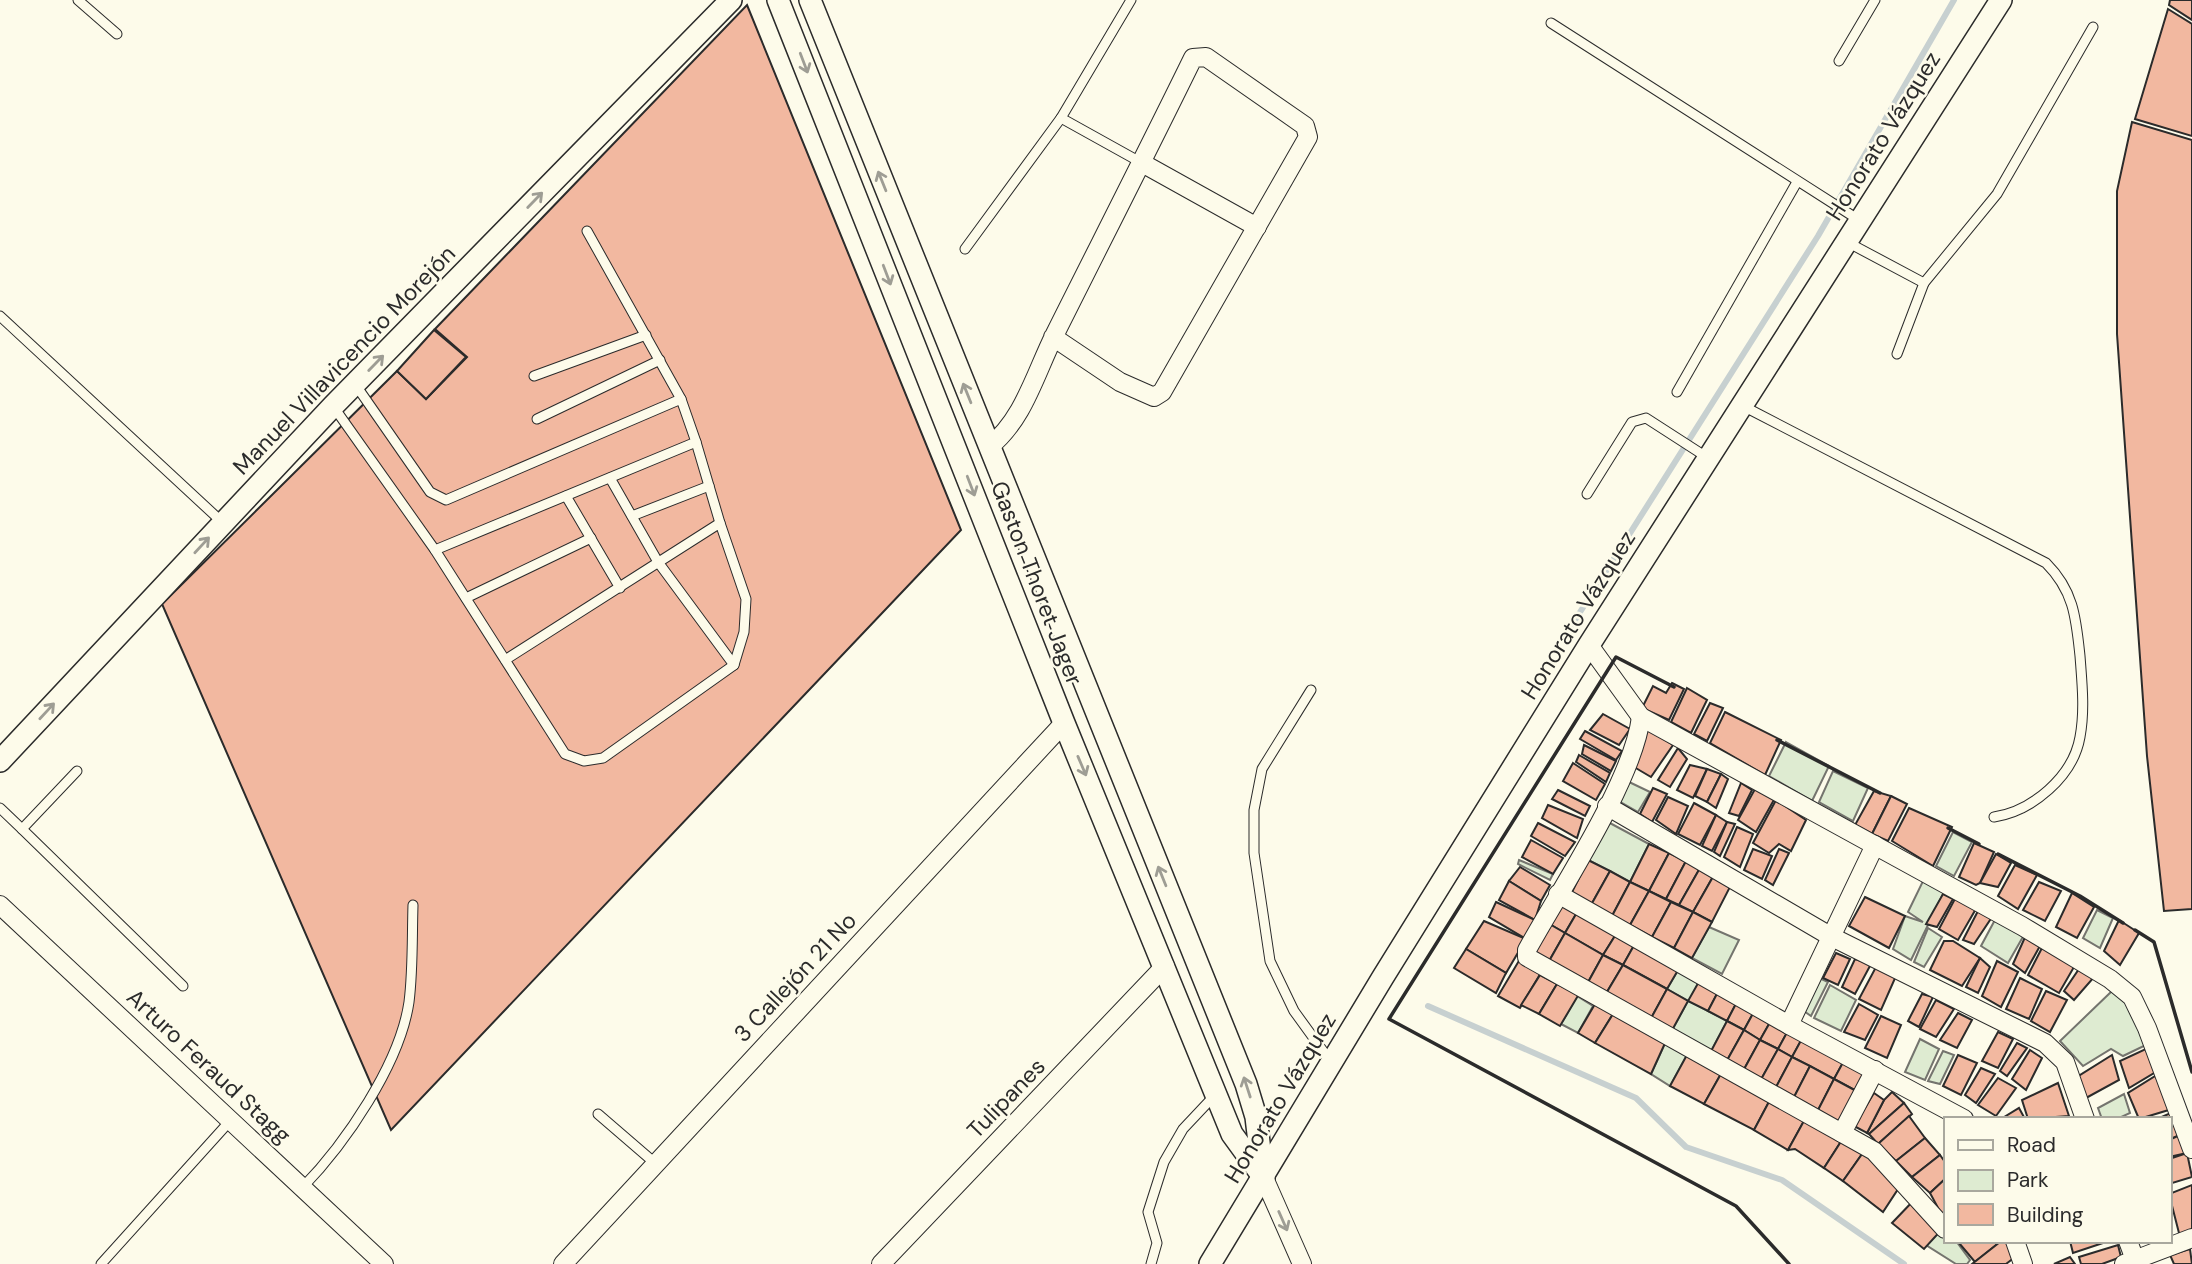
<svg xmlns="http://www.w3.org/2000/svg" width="2192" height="1264" font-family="'DM Sans',sans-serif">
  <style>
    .green { fill: #deebd1; stroke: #74746e; stroke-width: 2 }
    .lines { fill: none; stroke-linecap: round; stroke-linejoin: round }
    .stream { stroke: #c7d0d0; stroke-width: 6 }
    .building { fill: #f2b8a0; stroke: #2b2b2b; stroke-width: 2 }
    .service-casing { stroke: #2b2b2b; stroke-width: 11 }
    .minor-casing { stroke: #2b2b2b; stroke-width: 20 }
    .tertiary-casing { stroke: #2b2b2b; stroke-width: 24 }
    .service { stroke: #fdfbea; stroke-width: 9 }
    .minor { stroke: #fdfbea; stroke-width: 18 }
    .tertiary { stroke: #fdfbea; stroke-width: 21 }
    .wall { stroke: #2b2b2b; stroke-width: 3.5 }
    .oneway { stroke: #9e9d94 }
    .labels { text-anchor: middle; stroke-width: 5; stroke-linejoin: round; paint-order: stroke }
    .street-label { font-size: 23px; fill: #2b2b2b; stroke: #fdfbea }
  </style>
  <rect width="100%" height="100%" fill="#fdfbea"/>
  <g class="green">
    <polygon points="1786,742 1829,766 1812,801 1769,776"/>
    <polygon points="1833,771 1868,788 1853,821 1819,802"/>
    <polygon points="1627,781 1650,792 1638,812 1617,800"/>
    <polygon points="1608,822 1649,844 1630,882 1588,860"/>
    <polygon points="1953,832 1972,842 1954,876 1936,866"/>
    <polygon points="1519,860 1553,874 1550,880 1518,864"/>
    <polygon points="1924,879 1945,890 1911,960 1893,949 1905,916 1923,922 1908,912"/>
    <polygon points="2097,910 2113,918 2100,948 2083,938"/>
    <polygon points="1996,918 2024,935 2008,963 1981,946"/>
    <polygon points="1709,927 1739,940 1722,974 1692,958"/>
    <polygon points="1928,928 1942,937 1924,967 1914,962"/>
    <polygon points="1681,965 1701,978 1689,1001 1727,1021 1709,1055 1670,1034 1688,1001 1667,989"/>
    <polygon points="1817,977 1828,982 1811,1016 1801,1009"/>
    <polygon points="1830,985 1856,1000 1841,1031 1814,1018"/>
    <polygon points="2112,991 2128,998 2148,1044 2123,1056 2111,1049 2083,1066 2060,1041"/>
    <polygon points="1577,996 1593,1006 1578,1033 1561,1024"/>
    <polygon points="1920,1039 1939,1049 1925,1080 1905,1072"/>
    <polygon points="1666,1041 1688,1053 1670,1086 1651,1074"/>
    <polygon points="1943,1051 1954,1055 1940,1084 1928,1081"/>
    <polygon points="2124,1094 2130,1113 2117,1119 2102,1119 2098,1108"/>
    <polygon points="1945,1226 1945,1241 1956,1241 1970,1260 1967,1264 1956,1264 1926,1245"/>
  </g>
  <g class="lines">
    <g class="stream">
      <polyline points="1570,628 1818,236 1954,0"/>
      <polyline points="1428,1006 1636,1098 1686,1147 1782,1180 1904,1264"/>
    </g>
  </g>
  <g class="building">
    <polygon points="2170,0 2192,0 2192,20 2169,5"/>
    <polygon points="747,5 961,530 391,1130 162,604 397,371 426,399 467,357 435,329"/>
    <polygon points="2168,9 2192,24 2192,136 2135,119"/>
    <polygon points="2132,122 2192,140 2192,909 2164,911 2147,756 2117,334 2117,191"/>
    <polygon points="434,330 466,357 426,399 397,371"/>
    <polygon points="1672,683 1684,689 1669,720 1642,708 1653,686 1666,693"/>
    <polygon points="1687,688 1707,700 1691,733 1671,722"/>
    <polygon points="1710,703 1723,708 1707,741 1694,734"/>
    <polygon points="1725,712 1781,740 1765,775 1710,743"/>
    <polygon points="1603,714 1630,729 1619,745 1590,730"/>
    <polygon points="1648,729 1673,745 1651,777 1629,764"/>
    <polygon points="1585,731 1622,751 1616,760 1580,739"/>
    <polygon points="1584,745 1616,761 1611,771 1582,754"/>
    <polygon points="1678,748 1687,759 1670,787 1658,780"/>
    <polygon points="1579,755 1610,773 1606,782 1576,762"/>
    <polygon points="1573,763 1605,784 1596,800 1563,781"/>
    <polygon points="1690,765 1707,769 1693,798 1677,790"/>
    <polygon points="1707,769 1721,774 1707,802 1695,796"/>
    <polygon points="1721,774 1728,779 1716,808 1707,802"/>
    <polygon points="1741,783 1752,790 1739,816 1729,813"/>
    <polygon points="1653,788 1667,794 1652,822 1640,814"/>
    <polygon points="1755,789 1775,798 1756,832 1738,820"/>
    <polygon points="1558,790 1590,806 1585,816 1552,799"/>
    <polygon points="1874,791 1891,796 1872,834 1855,825"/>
    <polygon points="1891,796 1907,804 1888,841 1872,834"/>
    <polygon points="1668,797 1688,806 1676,834 1656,820"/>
    <polygon points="1776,800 1806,820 1791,851 1779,844 1769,853 1753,843"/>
    <polygon points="1694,803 1716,815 1700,845 1678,834"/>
    <polygon points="1548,805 1583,819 1577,838 1542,818"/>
    <polygon points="1909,808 1952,827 1933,866 1892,841"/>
    <polygon points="1716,815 1727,822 1712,851 1702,846"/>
    <polygon points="1727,822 1735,824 1720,856 1714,852"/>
    <polygon points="1538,823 1575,842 1565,856 1531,836"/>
    <polygon points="1737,827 1753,834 1740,867 1724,857"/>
    <polygon points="1531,840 1563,858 1553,874 1522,857"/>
    <polygon points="1974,843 1994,852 1980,883 1976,885 1959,877"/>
    <polygon points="1649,844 1669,853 1649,891 1630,882"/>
    <polygon points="1753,849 1772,856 1762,879 1744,870"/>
    <polygon points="1779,849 1789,853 1773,885 1765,880"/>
    <polygon points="1669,853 1686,861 1666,899 1649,891"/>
    <polygon points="1996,854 2011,863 1998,887 1980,883"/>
    <polygon points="1588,860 1610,871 1591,905 1571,894"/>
    <polygon points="1686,861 1700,868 1679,905 1666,899"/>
    <polygon points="2015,865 2037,875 2018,909 1998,896"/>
    <polygon points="1520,867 1550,885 1541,901 1509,881"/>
    <polygon points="1700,868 1714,875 1693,912 1679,905"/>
    <polygon points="1610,871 1630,882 1612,916 1591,905"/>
    <polygon points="1714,875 1731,885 1712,922 1693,912"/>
    <polygon points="1509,881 1541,901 1535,920 1499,900"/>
    <polygon points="1630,882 1649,891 1630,925 1612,916"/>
    <polygon points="2039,882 2061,891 2045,921 2023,910"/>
    <polygon points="1649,891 1671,902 1652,937 1630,925"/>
    <polygon points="2072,893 2094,907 2077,938 2056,927"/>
    <polygon points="1943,894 1953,899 1937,927 1926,924"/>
    <polygon points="1957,895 1977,907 1958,940 1939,929"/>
    <polygon points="1865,897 1905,916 1889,948 1849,926"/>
    <polygon points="1559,898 1579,909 1565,933 1546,922"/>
    <polygon points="1496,902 1535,920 1526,939 1489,917"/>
    <polygon points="1671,902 1693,912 1674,948 1652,937"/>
    <polygon points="1579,909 1618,931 1603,955 1565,933"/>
    <polygon points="1979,909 1992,917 1974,944 1963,940"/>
    <polygon points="1693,912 1712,922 1692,958 1674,948"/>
    <polygon points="2119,920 2139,933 2120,965 2104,951"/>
    <polygon points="1484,921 1526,939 1506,973 1466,949"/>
    <polygon points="1546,922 1565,933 1548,963 1529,953"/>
    <polygon points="1618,931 1637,940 1623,965 1603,955"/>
    <polygon points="1565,933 1603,955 1586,986 1548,963"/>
    <polygon points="2026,935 2041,944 2025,973 2013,964"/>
    <polygon points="1637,940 1681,965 1667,989 1623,965"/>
    <polygon points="1944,941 1953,941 1980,958 1962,986 1930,970"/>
    <polygon points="2044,944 2078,960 2059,993 2028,975"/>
    <polygon points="1466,949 1506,973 1496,993 1454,968"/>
    <polygon points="1836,953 1850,959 1838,985 1823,978"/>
    <polygon points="1603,955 1623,965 1604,997 1586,986"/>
    <polygon points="1980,958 1990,967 1978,993 1966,987"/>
    <polygon points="1520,959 1542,971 1520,1008 1498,996"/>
    <polygon points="1855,959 1871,964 1855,994 1842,987"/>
    <polygon points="1997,961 2018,972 2001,1007 1982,996"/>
    <polygon points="1623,965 1667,989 1649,1022 1604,997"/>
    <polygon points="2081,966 2095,976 2074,1000 2064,991"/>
    <polygon points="1876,967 1896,976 1881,1010 1859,999"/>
    <polygon points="1540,975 1557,984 1539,1014 1521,1005"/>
    <polygon points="1701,978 1720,988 1708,1011 1688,1001"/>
    <polygon points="2020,978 2042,989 2029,1019 2006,1009"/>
    <polygon points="1557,984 1579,994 1560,1026 1539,1014"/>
    <polygon points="1720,988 1739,998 1727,1021 1708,1011"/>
    <polygon points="1667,989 1688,1001 1670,1034 1649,1022"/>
    <polygon points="2046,991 2067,1000 2050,1032 2031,1021"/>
    <polygon points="1922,994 1933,997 1919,1027 1908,1021"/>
    <polygon points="1739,998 1756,1008 1744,1030 1727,1021"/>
    <polygon points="1936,1000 1954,1009 1936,1037 1920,1029"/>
    <polygon points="1595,1004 1613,1014 1595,1043 1578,1033"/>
    <polygon points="1859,1004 1878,1015 1865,1040 1844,1032"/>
    <polygon points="1756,1008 1773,1017 1760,1040 1744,1030"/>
    <polygon points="1958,1013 1972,1020 1957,1048 1940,1040"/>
    <polygon points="1613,1014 1666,1041 1651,1074 1595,1043"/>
    <polygon points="1881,1016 1901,1025 1887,1058 1865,1048"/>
    <polygon points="1773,1017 1790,1027 1778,1049 1760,1040"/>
    <polygon points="1727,1021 1744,1030 1725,1064 1709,1055"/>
    <polygon points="1790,1027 1804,1035 1792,1057 1778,1049"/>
    <polygon points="1744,1030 1760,1040 1742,1073 1725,1064"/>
    <polygon points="1998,1032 2013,1039 1998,1068 1982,1061"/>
    <polygon points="1804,1035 1846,1057 1834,1079 1792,1057"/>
    <polygon points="1760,1040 1778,1049 1759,1083 1742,1073"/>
    <polygon points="2017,1043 2027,1048 2007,1076 2000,1071"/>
    <polygon points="2150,1047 2159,1070 2129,1088 2120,1061"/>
    <polygon points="1778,1049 1792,1057 1774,1091 1759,1083"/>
    <polygon points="2030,1050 2042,1058 2026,1090 2012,1079"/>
    <polygon points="1688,1053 1722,1072 1704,1104 1670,1086"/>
    <polygon points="1958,1055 1977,1063 1961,1095 1943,1086"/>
    <polygon points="2112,1055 2119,1080 2086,1098 2077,1077"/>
    <polygon points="1792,1057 1810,1066 1792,1101 1774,1091"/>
    <polygon points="1846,1057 1872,1071 1860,1093 1834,1079"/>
    <polygon points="1810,1066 1834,1079 1816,1114 1792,1101"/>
    <polygon points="1981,1068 1995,1074 1976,1103 1965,1095"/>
    <polygon points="1722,1072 1771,1098 1754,1130 1704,1104"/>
    <polygon points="2160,1073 2172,1109 2139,1119 2128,1093"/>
    <polygon points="1998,1078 2016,1088 1996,1116 1978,1105"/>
    <polygon points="1834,1079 1860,1093 1842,1128 1816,1114"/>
    <polygon points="2058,1083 2069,1116 2028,1119 2022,1100"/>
    <polygon points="1892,1092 1904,1103 1869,1134 1867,1133 1884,1100"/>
    <polygon points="1874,1093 1884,1100 1867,1133 1854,1126"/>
    <polygon points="1771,1098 1805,1119 1788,1150 1754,1130"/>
    <polygon points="1904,1103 1912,1114 1878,1144 1869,1134"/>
    <polygon points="2019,1108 2025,1119 2001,1119"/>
    <polygon points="2173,1112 2182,1134 2169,1140 2169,1119 2157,1119"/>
    <polygon points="1909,1116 1925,1138 1896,1161 1878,1144"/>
    <polygon points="1805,1119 1842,1140 1824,1168 1795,1149 1788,1150"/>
    <polygon points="2182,1134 2187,1153 2169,1157 2169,1140"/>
    <polygon points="1925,1138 1940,1155 1912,1177 1896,1161"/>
    <polygon points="1842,1140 1867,1147 1843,1181 1824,1168"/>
    <polygon points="1867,1147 1900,1186 1883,1212 1843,1181"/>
    <polygon points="2187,1153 2192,1177 2169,1184 2169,1159"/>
    <polygon points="1940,1155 1945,1162 1945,1179 1930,1193 1912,1177"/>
    <polygon points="1945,1179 1945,1218 1944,1219 1930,1193"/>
    <polygon points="2192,1185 2192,1232 2180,1237 2169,1194"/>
    <polygon points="1916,1198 1945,1226 1924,1249 1892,1223"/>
    <polygon points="1961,1241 2000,1241 2000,1242 1975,1262 1959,1243"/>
    <polygon points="2005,1241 2015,1257 2006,1264 1972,1264 2000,1242"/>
    <polygon points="2070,1241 2109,1241 2073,1253"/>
    <polygon points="2118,1245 2121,1257 2102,1264 2081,1264 2079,1257"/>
    <polygon points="2190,1249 2192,1264 2174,1264 2170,1255"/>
    <polygon points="2070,1257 2075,1264 2054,1264"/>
  </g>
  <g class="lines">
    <defs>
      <g id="service">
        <polyline points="78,0 117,34"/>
        <polyline points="1131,0 1061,118 1142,163"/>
        <polyline points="1551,23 1859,220"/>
        <polyline points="1839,61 1875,0"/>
        <polyline points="587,231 681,399"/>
        <polyline points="1847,242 1924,283 1897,354"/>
        <polyline points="965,249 1061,118"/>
        <polyline points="1924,283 1997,194 2093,27"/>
        <polyline points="0,316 222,522"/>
        <polyline points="534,376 646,335"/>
        <polyline points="355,384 430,492 446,500 681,399 696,442 435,550"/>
        <polyline points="1677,392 1797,182"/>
        <polyline points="333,406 435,550 565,754 584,761 603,758 734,665 744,632 746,599 720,523 505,660"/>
        <path d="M1743,406L2046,563C2074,591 2076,618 2080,656C2082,683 2085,710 2080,737C2073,777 2032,811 1994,817"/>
        <polyline points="537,419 660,360"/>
        <polyline points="696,442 720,523"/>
        <polyline points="610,478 658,562 734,665"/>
        <polyline points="1587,494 1632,422 1646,418 1708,458"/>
        <polyline points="566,496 620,588"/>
        <polyline points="632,516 709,486"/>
        <polyline points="466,598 591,538"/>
        <polyline points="1311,690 1262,769 1254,810 1254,853 1270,961 1294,1011 1331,1062"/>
        <polyline points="0,808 22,829 77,771"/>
        <polyline points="22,829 183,986"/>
        <polyline points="598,1114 656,1164"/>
        <path d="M302,1188C345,1144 400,1064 409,1002C413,971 412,937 413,905"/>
        <polyline points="101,1264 230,1121"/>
        <polyline points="1151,1264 1157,1243 1148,1212 1164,1162 1183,1129 1215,1095"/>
      </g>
      <g id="minor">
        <polyline points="1142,163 1257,227"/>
        <path d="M989,447C1024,419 1035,374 1055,334C1101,242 1148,150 1193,58L1206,57L1305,126L1308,137L1162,392L1154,397L1120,382L1053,337"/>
        <polyline points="1589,645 1641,717 2022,926 2110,979 2132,997 2147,1028 2192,1149"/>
        <path d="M1641,717C1633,781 1560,890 1527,950V957L1874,1151L1945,1229"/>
        <polyline points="1607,806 1830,936 2045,1043 2065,1062 2085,1119"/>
        <polyline points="1558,894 1789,1025 1964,1119"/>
        <polyline points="0,905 384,1264"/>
        <polyline points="1789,1025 1875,845"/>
        <polyline points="1842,1133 1875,1070"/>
        <polyline points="1264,1178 1302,1264"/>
        <polyline points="2015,1241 2023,1264"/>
        <polyline points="2128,1241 2135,1260"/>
        <polyline points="563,1264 1064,723"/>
        <polyline points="881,1264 1165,966"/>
        <polyline points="2124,1264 2192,1238"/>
      </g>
      <g id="tertiary">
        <polyline points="778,0 1064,723 1232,1134 1264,1178"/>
        <polyline points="810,0 1246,1084 1256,1117 1263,1176"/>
        <polyline points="0,761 333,406 731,0"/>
        <polyline points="1210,1264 1383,977 1589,645 2001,0"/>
      </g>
    </defs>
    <use href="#service" class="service-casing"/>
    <use href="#minor" class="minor-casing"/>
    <use href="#tertiary" class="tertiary-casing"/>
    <use href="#service" class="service"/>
    <use href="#minor" class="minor"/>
    <use href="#tertiary" class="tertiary"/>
    <g class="wall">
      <polyline points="1674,687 1616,657 1389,1019 1736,1206 1789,1264"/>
      <polyline points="1777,740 1880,793"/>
      <polyline points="1948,828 1979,844"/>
      <polyline points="1998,854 2080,896 2123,923"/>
      <polyline points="2135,930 2154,942 2192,1072"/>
    </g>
  </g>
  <defs><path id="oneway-shaft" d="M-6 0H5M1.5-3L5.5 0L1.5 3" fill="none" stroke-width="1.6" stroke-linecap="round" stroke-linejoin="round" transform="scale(1.75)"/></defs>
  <g class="oneway">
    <use href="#oneway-shaft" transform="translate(804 63) rotate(69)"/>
    <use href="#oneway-shaft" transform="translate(882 181) rotate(-112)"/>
    <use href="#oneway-shaft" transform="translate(535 200) rotate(-46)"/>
    <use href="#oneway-shaft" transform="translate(887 275) rotate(69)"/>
    <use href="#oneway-shaft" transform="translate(376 363) rotate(-46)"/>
    <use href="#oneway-shaft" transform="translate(967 393) rotate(-112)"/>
    <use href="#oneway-shaft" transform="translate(971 486) rotate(69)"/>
    <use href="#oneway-shaft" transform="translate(202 545) rotate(-47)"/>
    <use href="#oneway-shaft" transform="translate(47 711) rotate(-47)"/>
    <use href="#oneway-shaft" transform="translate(1082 766) rotate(67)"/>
    <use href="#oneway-shaft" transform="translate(1162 876) rotate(-112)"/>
    <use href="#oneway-shaft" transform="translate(1247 1087) rotate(-108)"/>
    <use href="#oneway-shaft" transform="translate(1283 1221) rotate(66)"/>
  </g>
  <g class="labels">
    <g class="street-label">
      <text transform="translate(1883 136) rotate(-58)" y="8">Honorato Vázquez</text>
      <text transform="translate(344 360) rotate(-46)" y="8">Manuel Villavicencio Morejón</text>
      <text transform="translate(1037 583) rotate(69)" y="8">Gaston Thoret Jager</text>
      <text transform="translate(1578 615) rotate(-58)" y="8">Honorato Vázquez</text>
      <text transform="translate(795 977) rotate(-47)" y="8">3 Callejón 21 No</text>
      <text transform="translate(209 1066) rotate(43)" y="8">Arturo Feraud Stagg</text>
      <text transform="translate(1006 1098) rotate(-46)" y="8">Tulipanes</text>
      <text transform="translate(1280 1098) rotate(-59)" y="8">Honorato Vázquez</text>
    </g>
  </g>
  <rect x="1944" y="1117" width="228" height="126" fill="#fdfbea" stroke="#a9a89e" stroke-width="2"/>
  <rect x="1958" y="1140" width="35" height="10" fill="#fdfbea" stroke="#a9a89e" stroke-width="2"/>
  <text x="2007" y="1152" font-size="21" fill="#2b2b2b">Road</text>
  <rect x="1958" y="1170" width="35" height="21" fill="#deebd1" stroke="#a9a89e" stroke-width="2"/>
  <text x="2007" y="1187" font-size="21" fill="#2b2b2b">Park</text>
  <rect x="1958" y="1204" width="35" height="21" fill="#f2b8a0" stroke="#a9a89e" stroke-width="2"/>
  <text x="2007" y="1222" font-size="21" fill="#2b2b2b">Building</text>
</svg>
